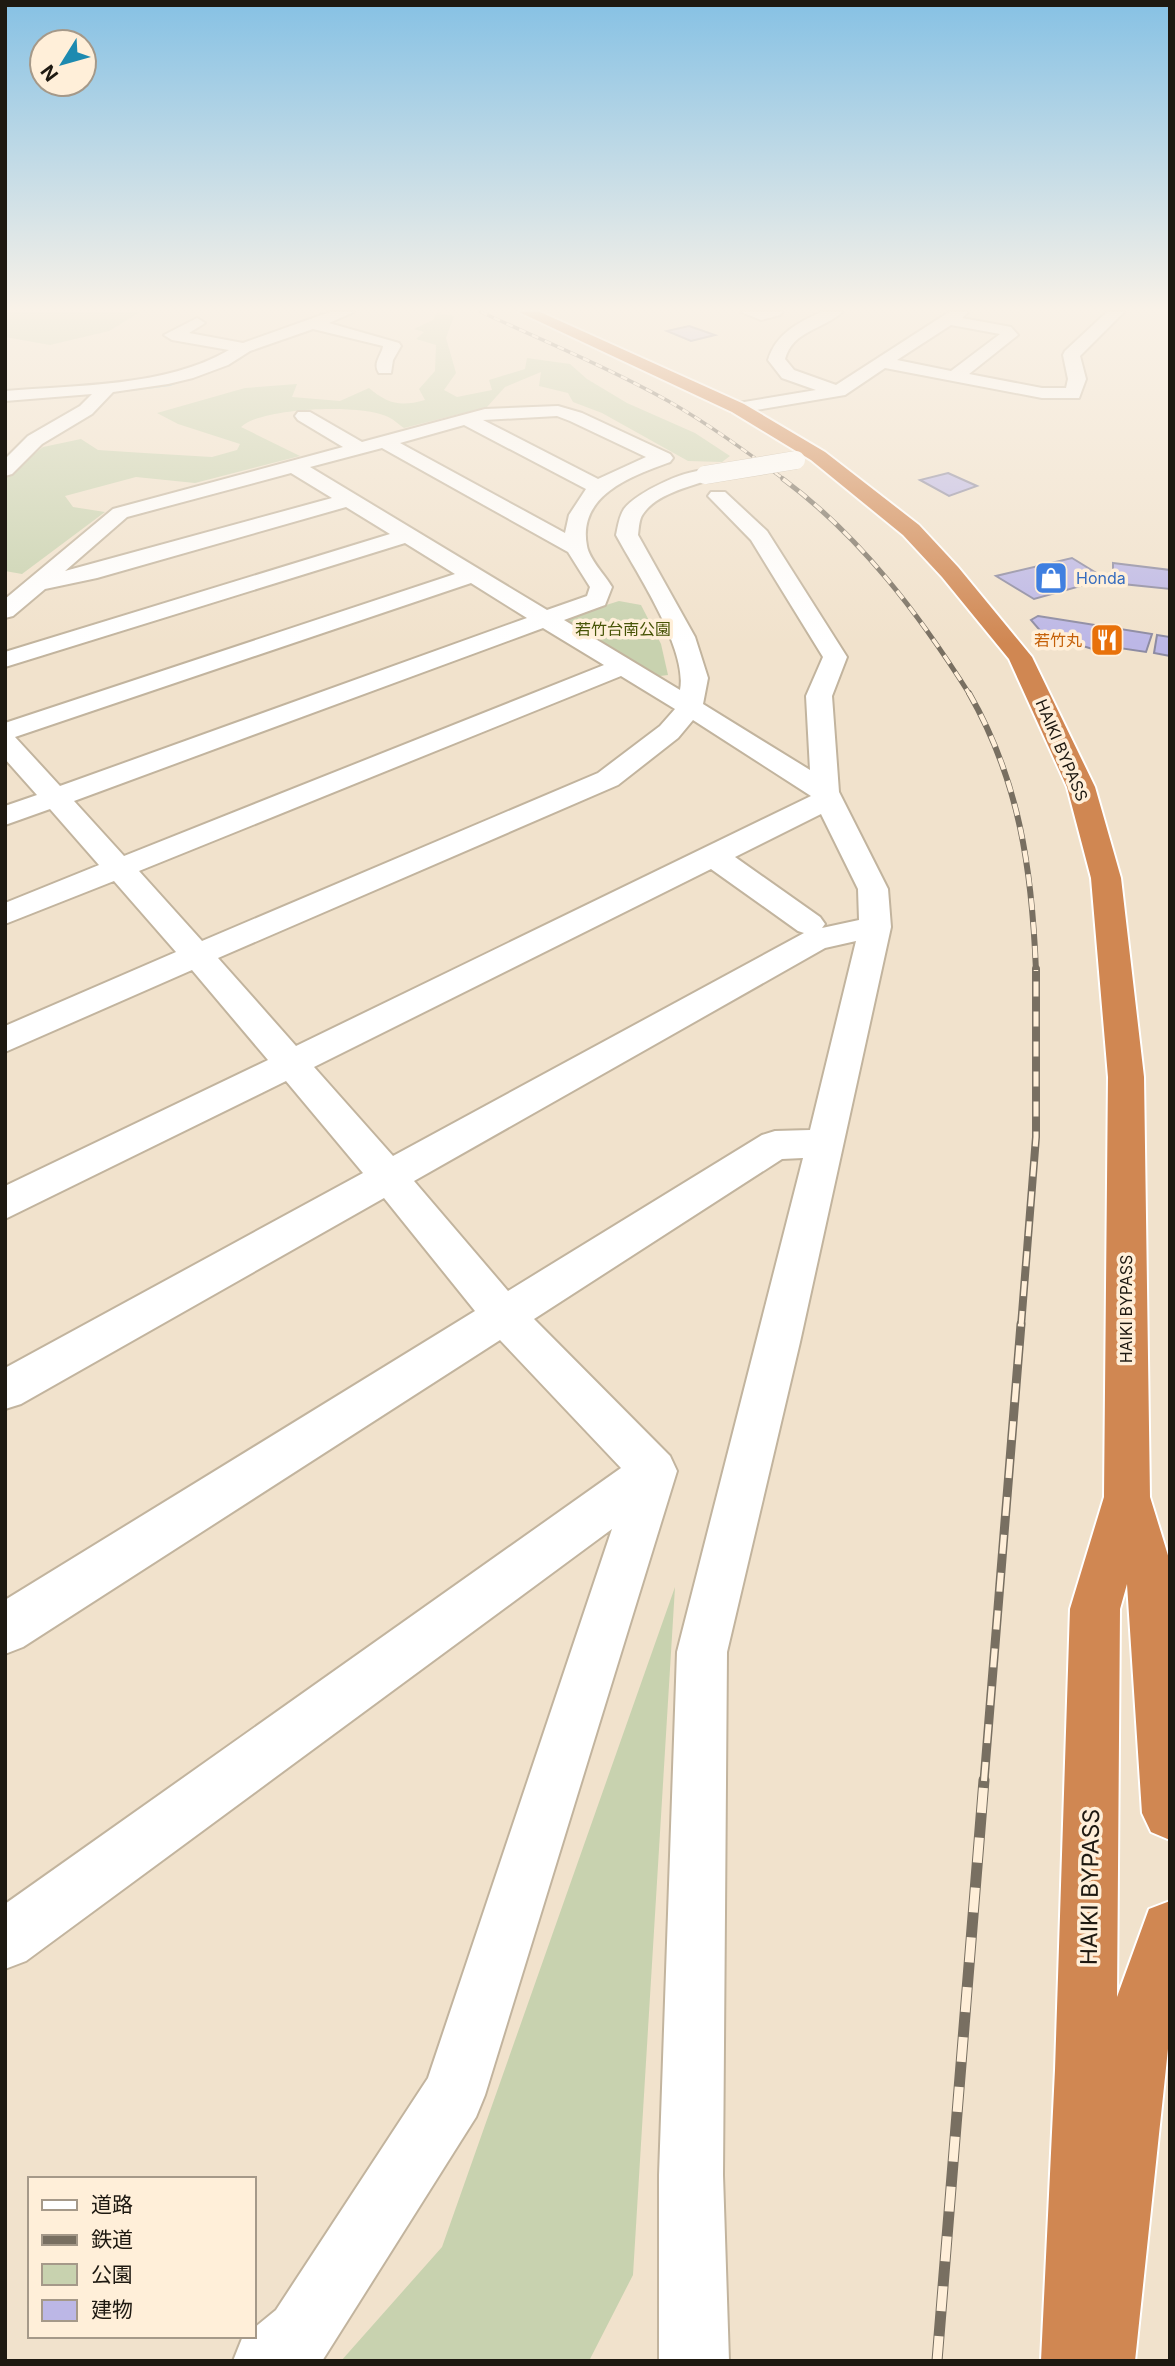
<svg xmlns="http://www.w3.org/2000/svg" width="1175" height="2366" font-family="Inter,'Noto Sans JP',sans-serif">
  <style>
    .green { fill: #c8d2af }
    .lines { fill: none; stroke-linecap: round; stroke-linejoin: round }
    .stream { fill: #94d5dd; fill-rule: evenodd }
    .building { fill: #bcb7e6; stroke: #8d8ba2; stroke-width: 2 }
    .minor-casing { stroke: #c2b49e; stroke-width: 4 }
    .highway-casing { stroke: #fff; stroke-width: 4 }
    .minor { fill: #fff; fill-rule: evenodd }
    .highway { fill: #d08752; fill-rule: evenodd }
    .rail-far5-casing { stroke: #786f61; stroke-width: 3.5 }
    .rail-far4-casing { stroke: #786f61; stroke-width: 5 }
    .rail-far3-casing { stroke: #786f61; stroke-width: 6 }
    .rail-far2-casing { stroke: #786f61; stroke-width: 8 }
    .rail-far1-casing { stroke: #786f61; stroke-width: 9 }
    .rail-casing { stroke: #786f61; stroke-width: 11 }
    .rail-far5 { stroke: #ffefd9; stroke-width: 2.5; stroke-dasharray: 7; stroke-linecap: butt }
    .rail-far4 { stroke: #ffefd9; stroke-width: 3.5; stroke-dasharray: 10; stroke-linecap: butt }
    .rail-far3 { stroke: #ffefd9; stroke-width: 4.5; stroke-dasharray: 12; stroke-linecap: butt }
    .rail-far2 { stroke: #ffefd9; stroke-width: 5; stroke-dasharray: 15; stroke-linecap: butt }
    .rail-far1 { stroke: #ffefd9; stroke-width: 6; stroke-dasharray: 19; stroke-linecap: butt }
    .rail { stroke: #ffefd9; stroke-width: 9; stroke-dasharray: 25; stroke-linecap: butt }
    .minor-bridge-casing { stroke: #c2b49e; stroke-width: 19; stroke-linecap: butt }
    .minor-bridge { stroke: #fff; stroke-width: 18 }
    .labels { text-anchor: middle; stroke-width: 7; stroke-linejoin: round; paint-order: stroke }
    .far-shop-label { font-size: 16px; fill: #366cbe; stroke: #ffefd9; text-anchor: start }
    .far-park-label { font-size: 16px; fill: #475406; stroke: #ffefd9 }
    .far-food-label { font-size: 16px; fill: #c56008; stroke: #ffefd9; text-anchor: end }
    .far-street-label { font-size: 16px; fill: #1e1911; stroke: #ffefd9 }
    .near-street-label { font-size: 23px; fill: #1e1911; stroke: #ffefd9 }
  </style>
  <rect width="100%" height="100%" fill="#f1e2cc"/>
  <g class="green">
    <polygon points="5,312 140,312 109,331 50,345 5,337"/>
    <path d="M437,313L454,316L446,338L456,373L444,390L457,397L492,390L489,380L525,369L527,358L570,364L587,379L627,403L695,433L730,456L722,462L688,461L602,413L573,402L568,393L539,386L541,372L505,387L487,407L404,428C398,424 392,418 386,416C360,404 262,407 241,427L300,456L195,483L136,477L65,496L73,507L105,512L22,574L5,571V477L43,447L81,439L98,450L144,453L212,457L237,450L240,444L178,424L157,413L245,388L297,384L292,397L340,401L369,388C388,404 400,407 425,400L419,389L435,371L436,345L416,339L424,332L414,329L433,320Z"/>
    <polygon points="619,601 641,605 661,644 668,675 652,677 568,626 568,617"/>
    <polygon points="675,1587 633,2275 589,2361 341,2361 442,2247"/>
  </g>
  <g class="lines">
    <g class="stream">
      <path d="M256,341L258,344C247,355 232,369 216,367L239,357Z"/>
      <polygon points="189,375 191,378 170,386 131,391 128,389 169,382"/>
    </g>
  </g>
  <g class="building">
    <polygon points="689,326 715,335 691,341 667,331"/>
    <polygon points="948,473 977,486 949,496 920,480"/>
    <polygon points="1072,558 1106,579 1034,599 996,576"/>
    <polygon points="1113,563 1170,570 1170,589 1113,583"/>
    <polygon points="1038,616 1152,634 1146,652 1113,647 1109,654 1043,634 1031,620"/>
    <polygon points="1157,635 1170,637 1170,656 1154,653"/>
  </g>
  <g class="lines">
    <defs>
      <g id="minor">
        <path d="M330,312H354L329,323L399,343L401,346L393,360L391,373H379C372,363 382,355 383,346L313,329L250,351L228,365L193,378L168,384L113,392L92,414L42,444L12,474L5,476V459L28,436L80,406L92,394L5,401V391C76,385 166,387 229,350L172,340L164,335L197,318L205,323L189,333L243,343Z"/>
        <polygon points="741,312 783,312 780,315 761,320"/>
        <path d="M821,312H842C823,330 793,330 785,359L794,370L836,385L949,312H968L962,318L1011,327L1018,335L969,374L1042,388H1066L1068,379L1063,355L1065,351L1107,312H1124L1080,356L1086,379L1079,398H1042L885,368L845,395L738,413L732,412L729,408L732,404L816,390L782,378L768,360C776,334 797,323 821,312ZM951,325L1000,334L951,371L897,360Z"/>
        <path d="M558,406L582,413L670,454L673,458L670,462C632,476 577,495 587,546C589,559 605,575 612,587L605,605L564,620L680,690C688,649 636,572 616,535C618,526 619,517 624,509C637,492 691,466 712,471L715,475L712,479C691,486 656,494 643,514C639,519 639,528 638,535L695,637L708,678L703,704L810,770L806,696L823,657L751,540L708,496L711,492H725L767,531L847,657L832,696L839,792L888,889L891,927L800,1342L727,1652L723,2175L729,2361H659V2175L677,1652L803,1158L782,1159L534,1319L670,1456L677,1471L485,2095L476,2117L324,2358L322,2361H233L243,2336H254V2328L276,2310L428,2078L612,1529L26,1961L5,1969V1904L621,1468L500,1340L23,1647L5,1654V1600L475,1311L384,1198L21,1404L5,1409V1368L363,1173L286,1081L5,1219V1186L268,1060L192,970L5,1052V1026L176,952L114,881L5,924V903L99,865L50,809L5,825V806L37,795L5,759V723L455,574L405,543L5,667V652L390,534L346,507L97,578L45,589L13,616L5,618V599L113,509L343,447L298,420L295,416L298,412H310L362,442L485,409ZM557,416L570,421L646,457L598,479L483,420ZM464,425L586,489L569,515L565,533L400,443ZM382,448L568,552L590,587L587,596L547,610L310,467ZM291,473L332,498L65,571L127,517ZM471,583L527,618L60,786L15,737ZM543,628L604,665L124,856L74,801ZM621,676L675,709L660,726L598,773L202,941L139,871ZM693,720L811,796L296,1046L218,958L618,785L678,738ZM821,814L858,889L859,920L822,928L825,924L820,917L735,857ZM711,869L798,931L804,933L393,1156L314,1067ZM856,941L810,1130L775,1131L762,1135L508,1291L414,1181L825,948Z"/>
      </g>
      <polygon id="highway" points="519,312 540,312 744,404 825,452 919,525 958,567 1032,657 1095,787 1121,878 1144,1077 1150,1497 1170,1562 1170,1840 1151,1832 1142,1813 1127,1584 1120,1609 1117,1997 1149,1909 1170,1901 1170,2030 1135,2361 1041,2361 1055,2070 1070,1609 1104,1497 1108,1077 1091,878 1067,787 1009,659 942,577 903,535 811,460 732,412"/>
    </defs>
    <use href="#minor" class="minor-casing"/>
    <use href="#highway" class="highway-casing"/>
    <use href="#minor" class="minor"/>
    <use href="#highway" class="highway"/>
    <defs>
      <path id="rail-far5" d="M481,312C544,341 609,368 670,402C710,425 748,453 785,480"/>
      <path id="rail-far4" d="M783,479C860,536 919,614 970,695"/>
      <path id="rail-far3" d="M969,693C1020,782 1032,871 1036,971"/>
      <polyline id="rail-far2" points="1021,1326 1036,1137 1036,969"/>
      <polyline id="rail-far1" points="984,1781 1021,1324"/>
      <polyline id="rail" points="937,2361 984,1780"/>
    </defs>
    <use href="#rail-far5" class="rail-far5-casing"/>
    <use href="#rail-far4" class="rail-far4-casing"/>
    <use href="#rail-far3" class="rail-far3-casing"/>
    <use href="#rail-far2" class="rail-far2-casing"/>
    <use href="#rail-far1" class="rail-far1-casing"/>
    <use href="#rail" class="rail-casing"/>
    <use href="#rail-far5" class="rail-far5"/>
    <use href="#rail-far4" class="rail-far4"/>
    <use href="#rail-far3" class="rail-far3"/>
    <use href="#rail-far2" class="rail-far2"/>
    <use href="#rail-far1" class="rail-far1"/>
    <use href="#rail" class="rail"/>
    <defs>
      <polyline id="minor-bridge" points="705,475 796,460"/>
    </defs>
    <use href="#minor-bridge" class="minor-bridge-casing"/>
    <use href="#minor-bridge" class="minor-bridge"/>
  </g>
  <linearGradient id="sky" x2="0" y2="1"><stop stop-color="#86c1e4"/><stop offset="0.48" stop-color="#f9f2e8"/><stop offset="1" stop-color="#f9f2e8" stop-opacity="0"/></linearGradient>
  <rect width="1175" height="644" fill="url(#sky)"/>
  <defs>
    <symbol id="shop-square" viewBox="-11 -11 22 22"><rect x="-9" y="-9" width="18" height="18" rx="4" fill="#3f7fe0" stroke="#ffefd9"/><path d="M-5-2.5h2.3a2.7 3.5 0 0 1 5.4 0H5L5.5 6h-11ZM-1.5-2.5h3a1.5 2.3 0 0 0-3 0Z" fill="#fff"/></symbol>
    <symbol id="restaurant-square" viewBox="-11 -11 22 22"><rect x="-9" y="-9" width="18" height="18" rx="4" fill="#e8710a" stroke="#ffefd9"/><path d="M-5-6h1v4h1v-4h1v4h1v-4h1v5L-1.5 .5V6h-2V.5L-5-1ZM5-6V6H3V1.5H1.5Q1.5-4 5-6Z" fill="#fff"/></symbol>
  </defs>
  <g fill-rule="evenodd">
    <use href="#shop-square" x="1032" y="559" width="38" height="38"/>
    <use href="#restaurant-square" x="1088" y="621" width="38" height="38"/>
  </g>
  <g class="labels">
    <g class="far-shop-label">
      <text x="1076" y="584">Honda</text>
    </g>
    <g class="far-park-label">
      <text x="623" y="635">若竹台南公園</text>
    </g>
    <g class="far-food-label">
      <text x="1082" y="646">若竹丸</text>
    </g>
    <g class="far-street-label">
      <text transform="translate(1062 750) rotate(67)" y="6">HAIKI BYPASS</text>
      <text transform="translate(1126 1309) rotate(-90)" y="6">HAIKI BYPASS</text>
    </g>
    <g class="near-street-label">
      <text transform="translate(1090 1887) rotate(-89)" y="8">HAIKI BYPASS</text>
    </g>
  </g>
  <rect width="1175" height="2366" fill="none" stroke="#1e1911" stroke-width="14"/>
  <rect x="28" y="2177" width="228" height="161" fill="#ffefd9" stroke="#a59989" stroke-width="2"/>
  <rect x="42" y="2200" width="35" height="10" fill="#ffffff" stroke="#a59989" stroke-width="2"/>
  <text x="91" y="2212" font-size="21" fill="#1e1911">道路</text>
  <rect x="42" y="2235" width="35" height="10" fill="#786f61" stroke="#a59989" stroke-width="2"/>
  <text x="91" y="2247" font-size="21" fill="#1e1911">鉄道</text>
  <rect x="42" y="2264" width="35" height="21" fill="#c8d2af" stroke="#a59989" stroke-width="2"/>
  <text x="91" y="2282" font-size="21" fill="#1e1911">公園</text>
  <rect x="42" y="2300" width="35" height="21" fill="#bcb7e6" stroke="#a59989" stroke-width="2"/>
  <text x="91" y="2317" font-size="21" fill="#1e1911">建物</text>
  <g transform="translate(63 63) rotate(233)"><circle r="33" fill="#ffefd9" stroke="#a59989" stroke-width="2"/>
  <path d="M0-5L12 26L0 18L-12 26Z" fill="#1d8ab0"/>
  <text y="-10" font-size="19" font-weight="bold" text-anchor="middle" fill="#1e1911">N</text>
  </g>
</svg>
